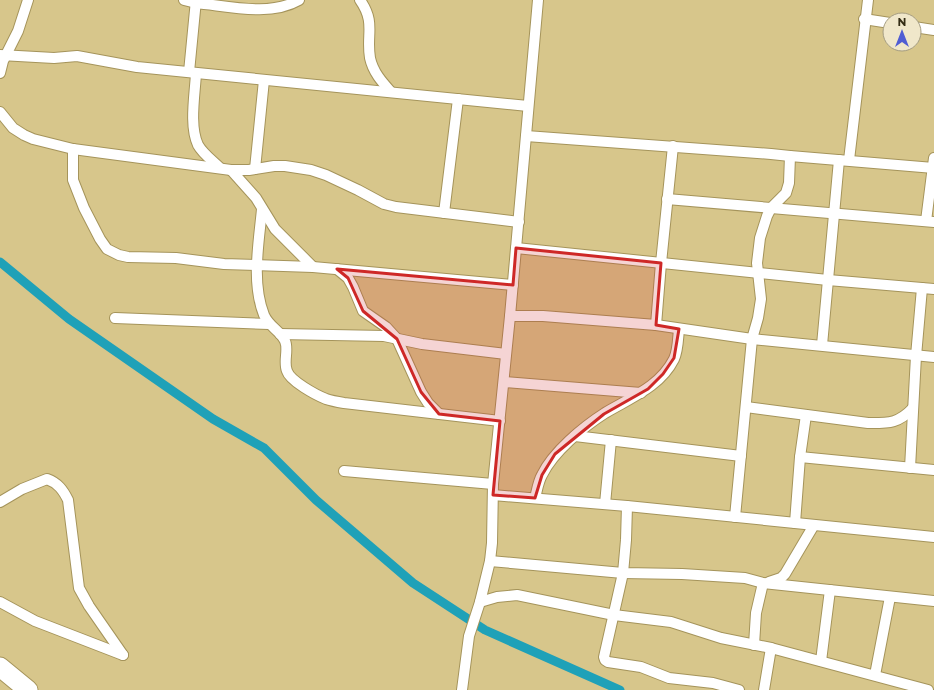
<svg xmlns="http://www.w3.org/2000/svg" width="934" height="690" font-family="Montserrat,sans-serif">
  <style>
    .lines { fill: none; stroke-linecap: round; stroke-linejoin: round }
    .canal { stroke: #1fa1b8; stroke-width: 9 }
    .street-casing { stroke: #a5945b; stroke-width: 12 }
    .highway-casing { stroke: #a5945b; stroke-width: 21 }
    .street { stroke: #fff; stroke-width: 10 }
    .highway { stroke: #fff; stroke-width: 19 }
    .marked { fill: #ce2827; fill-opacity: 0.2; stroke: #ce2827; stroke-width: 3; stroke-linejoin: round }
  </style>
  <rect width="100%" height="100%" fill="#d7c68b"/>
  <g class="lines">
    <polyline class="canal" points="0,262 69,319 213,419 264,448 316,500 413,583 485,630 620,690"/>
    <defs>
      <g id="street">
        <path d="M184,0L196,3C228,6 270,17 299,0"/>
        <path d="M360,0C376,23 366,34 370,58C373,72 382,82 391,92"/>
        <polyline points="864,19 890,23"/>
        <polyline points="914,27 934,30"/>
        <polyline points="0,55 54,58 77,56 137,67 528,106"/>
        <polyline points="189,72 196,0"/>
        <polyline points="0,73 3,61 18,31 28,0"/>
        <path d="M196,73C195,94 189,126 198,145C203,154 213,161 220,168"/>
        <polyline points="0,112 13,128 24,135 33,139 73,149 231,170 249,170 274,166 285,166 311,170 326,175 358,190 384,204 396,207 519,222"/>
        <polyline points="526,136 771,154 790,156 934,168"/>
        <polyline points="73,149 73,180 84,208 100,239 107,249 119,255 128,257 176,258 224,264 313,267 513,285"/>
        <polyline points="849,160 868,0"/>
        <polyline points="255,169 264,80"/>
        <polyline points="231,170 256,198 275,229 313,267"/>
        <polyline points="667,199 934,222"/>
        <path d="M262,209C259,242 251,282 264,315C269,327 281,331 285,341C289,349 283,362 287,371C290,381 316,395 326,399C332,401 338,402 344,403L500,421"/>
        <polyline points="444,213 458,99"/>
        <polyline points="926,221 934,158"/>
        <polyline points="516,248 828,280 934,289"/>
        <polyline points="337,269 348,278 353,287 363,311 386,327 397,339 421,392 428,403 439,414"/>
        <polyline points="510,316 543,316 656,325 752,339 934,357"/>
        <polyline points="115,318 269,324"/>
        <polyline points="656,325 661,263 673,146"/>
        <polyline points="280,334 384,336 422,344 506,354"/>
        <polyline points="822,345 839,160"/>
        <polyline points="504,382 641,393"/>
        <path d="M746,407L868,423C888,423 898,424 913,408"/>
        <polyline points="575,436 741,456"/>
        <polyline points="800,457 934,470"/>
        <polyline points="910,468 916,356 922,288"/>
        <polyline points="344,471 493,484"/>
        <polyline points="493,495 627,506 934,537"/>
        <path d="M535,498C537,491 538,482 542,475C553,452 583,427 605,413C630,398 660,387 674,359C678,351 678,338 679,329"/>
        <path d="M0,502L22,489L47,479C58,483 63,490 68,500L79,588L89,606L123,655"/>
        <polyline points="605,504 611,440"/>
        <polyline points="627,506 626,540 623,573 604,657 605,660 608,662 641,667 669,678 713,683 739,690"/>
        <polyline points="735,517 752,339 758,318 761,299 757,263 760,238 767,216 771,208 786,193 789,183 790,156"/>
        <polyline points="795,523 800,457 806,415"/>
        <polyline points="490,561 623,573 682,574 745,578 763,583 934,601"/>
        <polyline points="769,582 781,578 785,574 814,525"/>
        <polyline points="0,602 35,621 123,655"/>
        <polyline points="480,602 497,597 517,595 614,615 671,622 721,638 771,648 928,690"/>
        <polyline points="754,645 756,613 763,583"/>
        <polyline points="821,661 830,590"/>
        <polyline points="875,675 890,597"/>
        <polyline points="462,690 469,636 480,602 490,561 492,543 493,484 510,316 538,0"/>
        <polyline points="764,690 771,648"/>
      </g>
      <polyline id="highway" points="0,667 28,690"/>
    </defs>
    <use href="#street" class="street-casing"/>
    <use href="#highway" class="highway-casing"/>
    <use href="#street" class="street"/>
    <use href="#highway" class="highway"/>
  </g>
  <path class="marked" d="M516,248L661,263L656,325L679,329L674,358L663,374L648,389L604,414L555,454L542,475L535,498L493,495L500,421L439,414L421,392L397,339L363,311L348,278L337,269L513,285Z"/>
  <g transform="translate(902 32)"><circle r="19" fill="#f0e7ca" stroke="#a59d82"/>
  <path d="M0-3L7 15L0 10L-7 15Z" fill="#505dd3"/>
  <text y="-6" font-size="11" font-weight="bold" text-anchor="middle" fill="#342d15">N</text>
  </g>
</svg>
